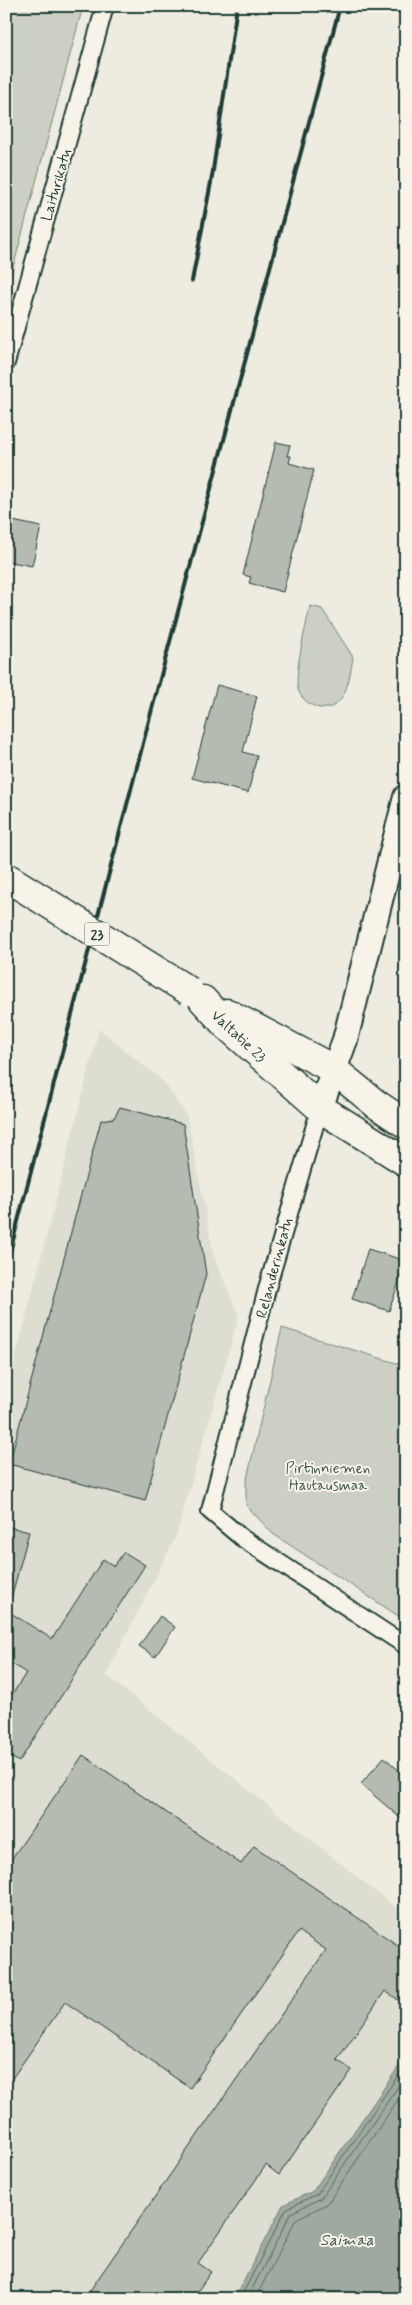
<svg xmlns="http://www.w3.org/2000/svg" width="412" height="2305" font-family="Mynerve,sans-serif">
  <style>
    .built { fill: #ddddd2 }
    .green { fill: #cccfc4; stroke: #76867c }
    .water { fill: #9fa99f; stroke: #6c7e74 }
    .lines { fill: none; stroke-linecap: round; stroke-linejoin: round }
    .shore { stroke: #52685f; stroke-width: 1 }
    .building { fill: #b5bbb0; stroke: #1f3d34 }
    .minor-casing { stroke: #1f3d34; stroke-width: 20 }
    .secondary-casing { stroke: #1f3d34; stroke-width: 28 }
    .trunk-casing { stroke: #1f3d34; stroke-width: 31 }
    .minor { stroke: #f7f3e8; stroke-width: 16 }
    .secondary { stroke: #f7f3e8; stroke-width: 24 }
    .trunk { stroke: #f7f3e8; stroke-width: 28 }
    .rail { stroke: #1f3d34; stroke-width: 4 }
    .trunk-bridge-casing { stroke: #1f3d34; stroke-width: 31; stroke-linecap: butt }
    .trunk-bridge { stroke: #f7f3e8; stroke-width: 28 }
    .labels { text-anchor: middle; stroke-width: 4; stroke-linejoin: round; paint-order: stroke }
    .shield { fill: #f7f3e8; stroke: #60746a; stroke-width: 1 }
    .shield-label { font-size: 14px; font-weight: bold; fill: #1f3d34 }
    .street-label { font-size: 15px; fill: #1f3d34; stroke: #f7f3e8 }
    .park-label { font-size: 15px; fill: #425a51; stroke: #f7f3e8 }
    .water-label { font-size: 16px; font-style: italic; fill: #3f584f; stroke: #f7f3e8 }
  </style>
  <rect width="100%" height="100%" fill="#eeece1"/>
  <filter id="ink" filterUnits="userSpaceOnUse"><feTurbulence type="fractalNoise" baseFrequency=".02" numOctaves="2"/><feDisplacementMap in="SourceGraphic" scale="10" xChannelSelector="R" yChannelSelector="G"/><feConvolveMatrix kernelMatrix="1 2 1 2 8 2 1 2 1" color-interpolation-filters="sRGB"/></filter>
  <g filter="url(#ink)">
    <polygon class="built" points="99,1029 163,1081 187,1116 214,1257 239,1316 176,1536 106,1675 406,1916 406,2056 313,2191 283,2205 234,2299 6,2299 6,1396"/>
    <g class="green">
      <polygon points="6,6 83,6 6,294"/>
      <path d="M310,606L322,609L353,657C350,677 345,716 316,707C310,705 302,699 299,692C292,678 307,623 310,606Z"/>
      <polygon points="406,1001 406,1052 400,1041"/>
      <polygon points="282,1328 406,1366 406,1621 273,1534 246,1505 246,1483"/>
    </g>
    <polygon class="water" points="406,2056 406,2299 234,2299 283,2205 313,2191"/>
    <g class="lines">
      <g class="shore">
        <polyline points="240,2299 286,2209 317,2194 406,2064"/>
        <polyline points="247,2299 291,2213 321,2198 406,2075"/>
        <polyline points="255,2299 296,2219 327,2204 406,2088"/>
      </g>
    </g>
    <g class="building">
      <polygon points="276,442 290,445 287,456 291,456 289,463 314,470 283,592 249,583 251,577 243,575"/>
      <polygon points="13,521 41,527 32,566 6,561 6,550"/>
      <polygon points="217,685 257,696 243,752 257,756 248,793 192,778"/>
      <polygon points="120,1107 183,1124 206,1274 145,1501 9,1464 101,1120 114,1118"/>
      <polygon points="368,1249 406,1261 389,1311 352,1299"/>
      <polygon points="6,1526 29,1532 11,1599 6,1598"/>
      <polygon points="124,1552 145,1565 19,1762 6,1754 6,1704 26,1673 6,1660 6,1610 52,1639 103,1559 114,1566"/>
      <polygon points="160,1616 175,1627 155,1657 139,1646"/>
      <polygon points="83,1755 241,1864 254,1846 406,1951 406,2005 385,1991 337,2060 352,2070 279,2175 266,2165 198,2263 211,2272 192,2299 84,2299 326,1950 299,1931 190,2088 65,2002 6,2087 6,1867"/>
      <polygon points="384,1757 406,1777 406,1823 361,1784"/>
    </g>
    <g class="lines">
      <defs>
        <g id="minor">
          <polyline points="6,363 105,6"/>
          <polyline points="320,1108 268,1285 210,1511 242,1538 406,1646"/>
        </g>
        <polyline id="secondary" points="320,1108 345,1040 406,797"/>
        <g id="trunk">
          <polyline points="203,1000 226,1025 320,1108 406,1162"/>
          <polyline points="227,1013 333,1069 376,1104 406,1124"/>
        </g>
      </defs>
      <use href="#minor" class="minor-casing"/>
      <use href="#secondary" class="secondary-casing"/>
      <use href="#trunk" class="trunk-casing"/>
      <use href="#minor" class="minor"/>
      <use href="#secondary" class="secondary"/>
      <use href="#trunk" class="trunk"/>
      <g class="rail">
        <polyline points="192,281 212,177 237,6"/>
        <polyline points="6,1267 152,709 340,6"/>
      </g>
      <defs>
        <polyline id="trunk-bridge" points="6,877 189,991"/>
      </defs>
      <use href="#trunk-bridge" class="trunk-bridge-casing"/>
      <use href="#trunk-bridge" class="trunk-bridge"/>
    </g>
  </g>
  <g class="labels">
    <rect class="shield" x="84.5" y="922.5" width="25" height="23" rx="4"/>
    <g class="shield-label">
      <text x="97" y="939">23</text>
    </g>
    <g class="street-label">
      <text transform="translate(56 185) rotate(-74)" y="5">Laiturikatu</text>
      <text transform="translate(239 1036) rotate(43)" y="5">Valtatie 23</text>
      <text transform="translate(274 1268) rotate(-75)" y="5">Relanderinkatu</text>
    </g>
    <g class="park-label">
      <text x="328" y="1473">Pirtinniemen<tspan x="328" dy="17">Hautausmaa</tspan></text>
    </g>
    <g class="water-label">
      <text x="347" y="2245">Saimaa</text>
    </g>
  </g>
  <rect width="412" height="2305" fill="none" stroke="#f7f3e8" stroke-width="25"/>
  <rect x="12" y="12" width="387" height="2280" fill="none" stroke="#1f3d34" stroke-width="2" filter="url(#ink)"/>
</svg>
